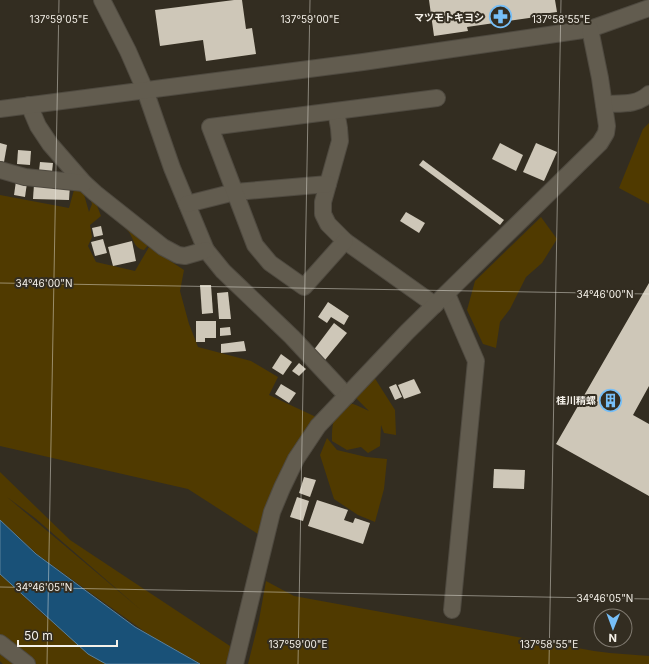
<svg xmlns="http://www.w3.org/2000/svg" width="649" height="664" font-family="Inter,'Noto Sans JP',sans-serif">
  <style>
    .green { fill: #503a00; fill-rule: evenodd }
    .water { fill: #195178; stroke: #5b819a }
    .building { fill: #cec7b8 }
    .lines { fill: none; stroke-linecap: round; stroke-linejoin: round }
    .minor-casing { stroke: #4f4a40; stroke-width: 18 }
    .minor { stroke: #625c4f; stroke-width: 16 }
    .ticks { fill: none; stroke: #f5f1e9; stroke-width: 1; stroke-opacity: 0.45 }
    .labels { text-anchor: middle; stroke-width: 4; stroke-linejoin: round; paint-order: stroke }
    .poi-label { font-size: 10px; font-weight: bold; fill: #f5f1e9; stroke: #332d21; text-anchor: end }
    .ticks-label { font-size: 10px; text-anchor: middle; fill: #f5f1e9; stroke: #332d21; stroke-width: 4; stroke-linejoin: round; paint-order: stroke }
  </style>
  <rect width="100%" height="100%" fill="#332d21"/>
  <g class="green">
    <polygon points="649,123 649,204 619,188 643,129"/>
    <polygon points="74,190 83,191 89,212 92,204 87,190 96,203 101,216 90,225 92,237 88,246 96,262 135,271 149,247 184,270 180,291 189,324 198,347 251,361 278,377 269,395 316,417 301,436 258,534 188,489 0,446 0,195 69,208"/>
    <path d="M114,217L149,244L144,250C133,248 134,238 128,231C124,226 118,222 114,217Z"/>
    <polygon points="541,217 557,239 542,263 526,277 510,309 500,322 496,348 483,344 467,310 475,281"/>
    <path d="M374,377L395,410L396,435L384,433L381,425L380,446L368,453L361,447L347,450L332,441C332,422 333,416 347,402L356,405L369,411L354,396Z"/>
    <polygon points="327,438 337,450 366,457 387,459 384,489 375,522 358,515 334,499 320,455"/>
    <path d="M0,472L70,540L230,646V664H201L152,637L38,555L0,520ZM7,497L35,518L141,610Z"/>
    <polygon points="0,573 38,610 96,658 108,664 3,664 0,661"/>
    <polygon points="266,581 294,596 594,651 610,653 649,656 649,664 248,664 259,620"/>
  </g>
  <polygon class="water" points="0,520 36,554 135,627 200,664 106,664 88,654 0,574"/>
  <g class="building">
    <polygon points="234,0 242,0 246,29 252,28 256,54 206,61 203,40 160,46 155,10"/>
    <polygon points="429,0 555,0 557,12 535,15 536,17 467,27 468,31 434,36"/>
    <polygon points="0,143 7,145 4,162 0,161"/>
    <polygon points="500,143 523,155 516,171 492,159"/>
    <polygon points="536,143 557,152 544,181 523,172"/>
    <polygon points="18,150 31,151 30,165 17,164"/>
    <polygon points="423,160 504,220 500,225 419,165"/>
    <polygon points="40,162 53,163 52,172 39,171"/>
    <polygon points="16,181 27,183 25,197 14,195"/>
    <polygon points="34,184 70,185 69,200 33,199"/>
    <polygon points="406,212 425,223 419,233 400,221"/>
    <polygon points="101,226 103,235 94,237 92,228"/>
    <polygon points="103,239 107,253 95,256 91,242"/>
    <polygon points="132,241 136,261 113,266 108,247"/>
    <polygon points="649,283 649,386 633,415 649,424 649,496 556,444"/>
    <polygon points="200,285 211,285 213,313 202,314"/>
    <polygon points="228,292 231,319 219,319 217,293"/>
    <polygon points="328,302 349,316 344,325 331,317 327,323 318,317"/>
    <polygon points="196,321 216,321 216,338 205,338 205,342 196,342"/>
    <polygon points="334,323 347,333 325,360 313,351"/>
    <polygon points="230,327 231,335 220,336 220,328"/>
    <polygon points="244,341 246,351 221,353 221,344"/>
    <polygon points="281,354 292,362 283,375 272,368"/>
    <polygon points="299,363 306,369 299,376 292,371"/>
    <polygon points="414,379 421,393 404,399 398,385"/>
    <polygon points="281,384 296,393 289,403 275,394"/>
    <polygon points="396,384 402,397 395,400 389,387"/>
    <polygon points="494,469 525,470 524,489 493,488"/>
    <polygon points="304,477 316,480 310,497 299,493"/>
    <polygon points="297,497 309,501 303,521 290,517"/>
    <polygon points="317,500 348,510 344,520 353,523 355,518 370,523 363,544 308,526"/>
  </g>
  <g class="lines">
    <defs>
      <g id="minor">
        <polyline points="102,0 128,51 145,90 172,168 206,250 223,271 292,337 347,396"/>
        <path d="M604,104C620,103 636,106 649,94"/>
        <polyline points="29,105 38,126 50,144 84,183 95,193 163,247 178,255 185,256 206,250"/>
        <polyline points="0,109 363,62 590,29 649,8"/>
        <polyline points="336,111 339,128 340,141 323,202 323,214 328,224 345,241 435,305"/>
        <polyline points="0,170 25,177 84,183"/>
        <polyline points="187,204 235,192 328,184"/>
        <polyline points="345,241 304,287 270,263 255,245 210,127 437,98"/>
        <polyline points="447,294 476,361 452,610"/>
        <polyline points="0,643 27,664"/>
        <polyline points="235,664 272,512 282,488 296,459 318,426 407,332 600,143 606,133 607,126 600,78 590,29"/>
      </g>
    </defs>
    <use href="#minor" class="minor-casing"/>
    <use href="#minor" class="minor"/>
  </g>
  <path class="ticks" d="M0,283L649,294M0,587L649,599M47,664L59,0M298,664L310,0M549,664L561,0"/>
  <defs>
    <symbol id="pharmacy-ring" viewBox="-11 -11 22 22"><circle r="9.5" fill="#332d21" stroke="#77bff7" stroke-width="1.5"/><path d="M-2-6h4v4h4v4h-4v4h-4v-4h-4v-4h4Z" fill="#77bff7"/></symbol>
    <symbol id="building-ring" viewBox="-11 -11 22 22"><circle r="9.5" fill="#332d21" stroke="#77bff7" stroke-width="1.5"/><path d="M-4-6H4V6H1V3H-1V6H-4ZM-2.5-4.3h1.7v1.8h-1.7ZM.8-4.3h1.7v1.8H.8ZM-2.5-1h1.7V.8h-1.7ZM.8-1h1.7V.8H.8Z" fill="#77bff7"/></symbol>
  </defs>
  <g fill-rule="evenodd">
    <use href="#pharmacy-ring" x="488" y="4" width="25" height="25"/>
    <use href="#building-ring" x="598" y="388" width="25" height="25"/>
  </g>
  <g class="labels">
    <g class="poi-label">
      <text x="484" y="21">マツモトキヨシ</text>
      <text x="596" y="404">桂川精螺</text>
    </g>
  </g>
  <g class="ticks-label">
    <text x="59" y="23">137°59'05"E</text>
    <text x="310" y="23">137°59'00"E</text>
    <text x="561" y="23">137°58'55"E</text>
    <text x="44" y="287">34°46'00"N</text>
    <text x="605" y="298">34°46'00"N</text>
    <text x="44" y="591">34°46'05"N</text>
    <text x="605" y="602">34°46'05"N</text>
    <text x="298" y="648">137°59'00"E</text>
    <text x="549" y="648">137°58'55"E</text>
  </g>
  <g transform="translate(613 628) rotate(181)"><circle r="19" fill="#332d21" stroke="#817b71"/>
  <path d="M0-3L7 15L0 10L-7 15Z" fill="#77bff7"/>
  <text y="-6" font-size="11" font-weight="bold" text-anchor="middle" fill="#f5f1e9">N</text>
  </g>
  <path d="M18 640v6h99v-6" fill="none" stroke="#f5f1e9" stroke-width="2"/>
  <text x="24" y="640" font-size="12" fill="#f5f1e9" stroke="#332d21" stroke-width="3" paint-order="stroke">50 m</text>
</svg>
